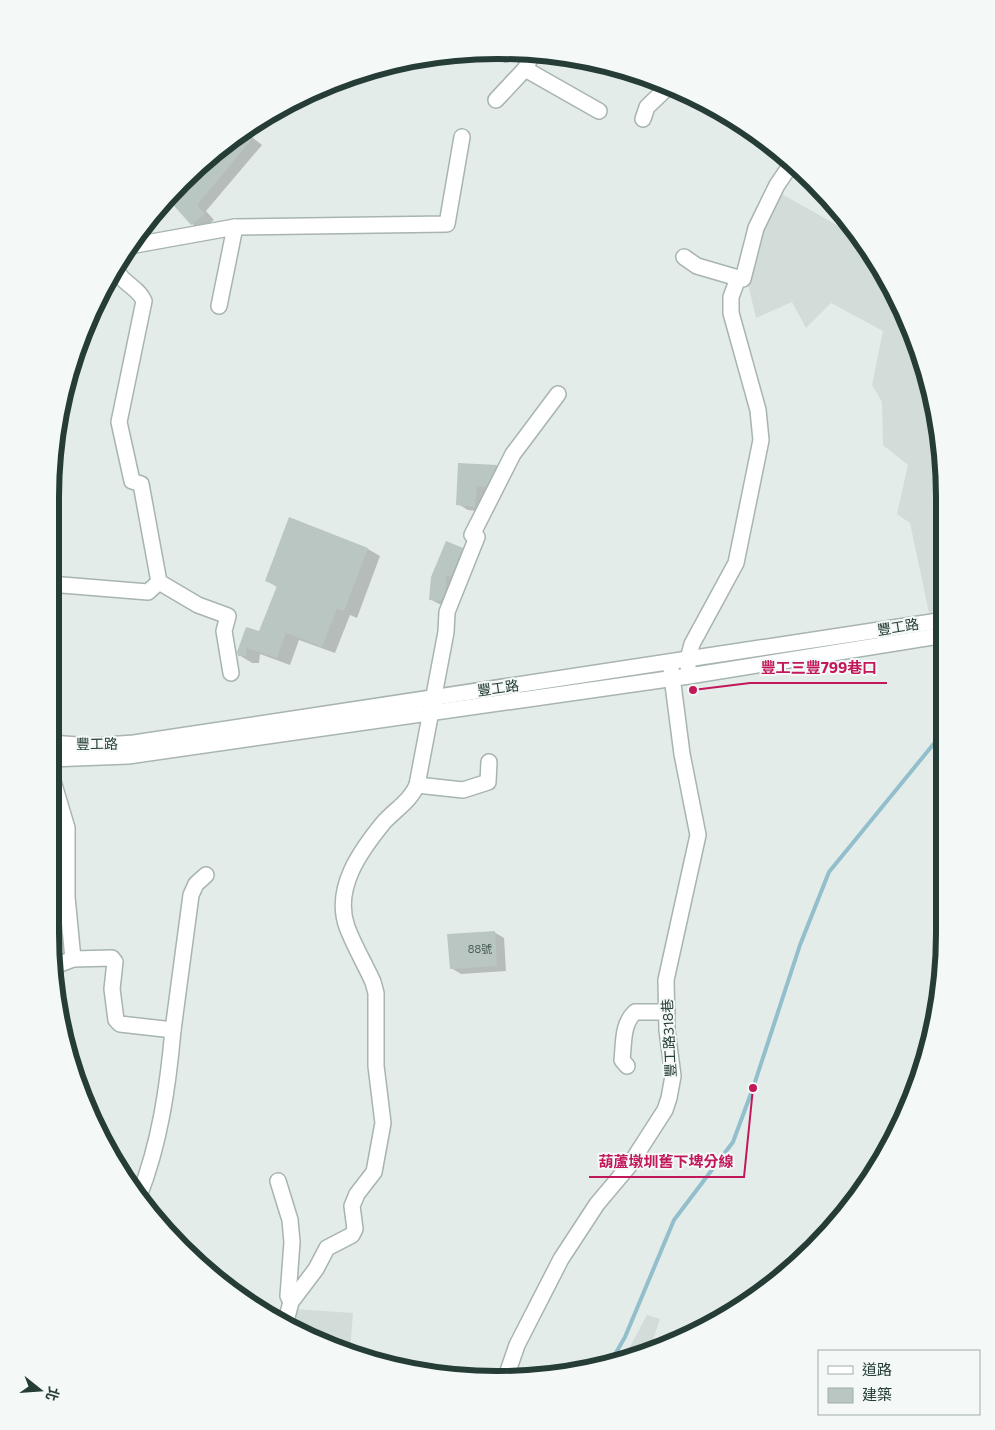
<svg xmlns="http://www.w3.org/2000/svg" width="995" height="1430" font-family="Commissioner,'Noto Sans TC',sans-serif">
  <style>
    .built { fill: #d2dcd8 }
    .shadow { fill: #0003 }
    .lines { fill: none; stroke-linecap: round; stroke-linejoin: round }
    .stream { stroke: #92bfcb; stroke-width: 4 }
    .building { fill: #bac6c2 }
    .minor-casing { stroke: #a7b4b0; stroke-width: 18 }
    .minor { stroke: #fff; stroke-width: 15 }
    .labels { text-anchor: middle; stroke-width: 4; stroke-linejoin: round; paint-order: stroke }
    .number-label { font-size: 11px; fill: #4a5e5a }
    .street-label { font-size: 14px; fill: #253c37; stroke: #f4f9f7 }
    .rim { fill: none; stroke: #253c37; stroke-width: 6 }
    .leader { fill: none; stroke: #c2185b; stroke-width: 2 }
    .callout-dot { fill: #c2185b; stroke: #f4f9f7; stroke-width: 2 }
    .callout-label { font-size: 15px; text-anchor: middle; font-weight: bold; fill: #c2185b; stroke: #f4f9f7; stroke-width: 4; stroke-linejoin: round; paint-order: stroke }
  </style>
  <rect width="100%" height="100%" fill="#e4ece9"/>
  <g class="built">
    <polygon points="780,193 851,233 899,299 936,410 945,497 945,611 929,613 910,523 897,514 908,465 883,445 882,402 872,385 883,331 831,303 806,328 792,302 756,318 748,284 758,235"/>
    <polygon points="293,1309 353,1313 350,1352 326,1346 290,1324"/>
    <polygon points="647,1315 660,1319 650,1349 624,1358"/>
  </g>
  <g class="shadow">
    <polygon points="493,50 529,53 530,56 505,63 495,57"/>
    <polygon points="243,130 262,145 206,211 214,220 201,230 192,224 169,198 190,173"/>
    <polygon points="459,464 497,466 506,472 484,512 468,510 458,504"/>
    <polygon points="368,549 380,556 357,618 350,615 335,653 299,640 290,665 260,654 259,663 252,663 239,655 260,633 277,587 266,580"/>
    <polygon points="462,549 471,554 450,605 439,604 430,599"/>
    <polygon points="494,932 504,938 506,971 461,974 451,968"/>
  </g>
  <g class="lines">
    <polyline class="stream" points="610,1363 625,1337 674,1220 733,1142 753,1088 800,945 829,872 945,730"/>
  </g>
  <g class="building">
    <polygon points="243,131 252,139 197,205 205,214 191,225 168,199 182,181"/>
    <polygon points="458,463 497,465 486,487 477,486 475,507 456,505"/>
    <polygon points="289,517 368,548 344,611 337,609 322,647 286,633 277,658 247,648 246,656 238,656 237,652 246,627 259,631 277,586 265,581"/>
    <polygon points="446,541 463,548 451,576 446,576 445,592 441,601 429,600 431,577"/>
    <polygon points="495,931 497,966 450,969 447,934"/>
  </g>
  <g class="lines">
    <defs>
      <g id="minor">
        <polyline points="525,69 599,111"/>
        <polyline points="496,100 525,69 533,53"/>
        <polyline points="643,119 647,107 670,85"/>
        <polyline points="135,245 235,227 447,224 462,137"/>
        <polyline points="684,257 697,266 738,278"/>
        <polyline points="219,306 235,227"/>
        <polyline points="159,582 198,605 228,616 224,631 231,673"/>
        <path d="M50,584L148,592L159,582L141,484L132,481L119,422L144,301C138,287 123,284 117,271"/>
        <polyline points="688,667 688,659 692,644 736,563 761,440 758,410 731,313 731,297 738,278 743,279 756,228 777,185 792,163"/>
        <polyline points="50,743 92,746 134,743 945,620"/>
        <polyline points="50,759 128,756 689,676 945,635"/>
        <path d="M50,771L67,828V897L73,959L112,958L115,962L112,989L116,1020L120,1024L173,1030C168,1086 160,1143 139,1196"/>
        <polyline points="417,785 463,790 488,782 489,762"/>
        <polyline points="54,963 60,964 73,959"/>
        <polyline points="173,1030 191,895 196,884 206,875"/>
        <path d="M627,1066L622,1060C624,1043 622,1024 635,1012H667"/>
        <polyline points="278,1181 290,1220 292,1242 288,1296 291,1302"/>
        <path d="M286,1321L291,1302L316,1269L327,1248L352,1235L355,1229L352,1206L357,1194L374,1172L383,1123L376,1066V993L373,982C365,964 354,946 347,927C333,888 361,850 384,822C395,810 411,800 417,785L446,632L447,612L477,537L472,535L513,454L558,394"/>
        <polyline points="507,1374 517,1345 561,1259 597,1204 629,1166 665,1110 669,1098 673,1076 667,1030 666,980 698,835 682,754 671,669"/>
      </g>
    </defs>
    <use href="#minor" class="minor-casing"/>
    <use href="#minor" class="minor"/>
  </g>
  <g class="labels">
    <g class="number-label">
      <text x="480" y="953">88號</text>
    </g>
    <g class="street-label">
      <text transform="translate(898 627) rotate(-9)" y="5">豐工路</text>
      <text transform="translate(498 688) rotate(-8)" y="5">豐工路</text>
      <text transform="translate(97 744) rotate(-1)" y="5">豐工路</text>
      <text transform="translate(669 1038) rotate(-93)" y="5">豐工路318巷</text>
    </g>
  </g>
  <path d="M0 0H995V1430H0ZM497 59H498A438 438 0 0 1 936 497V933A438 438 0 0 1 498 1371H497A438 438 0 0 1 59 933V497A438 438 0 0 1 497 59Z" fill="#f4f9f7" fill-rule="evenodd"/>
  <path class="rim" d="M497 59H498A438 438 0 0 1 936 497V933A438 438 0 0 1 498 1371H497A438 438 0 0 1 59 933V497A438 438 0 0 1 497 59Z"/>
  <path class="leader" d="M693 690L750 683H887M753 1088L744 1177H589"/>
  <g class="callout-dot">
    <circle cx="693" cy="690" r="5"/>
    <circle cx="753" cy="1088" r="5"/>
  </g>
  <g class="callout-label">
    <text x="819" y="673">豐工三豐799巷口</text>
    <text x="666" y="1167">葫蘆墩圳舊下埤分線</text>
  </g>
  <rect x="818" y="1350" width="162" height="65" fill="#f4f9f7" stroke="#a1adaa"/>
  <rect x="828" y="1366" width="25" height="8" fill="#ffffff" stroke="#a1adaa"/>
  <text x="862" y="1375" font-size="15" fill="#253c37">道路</text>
  <rect x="828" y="1388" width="25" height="15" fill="#bac6c2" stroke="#a1adaa"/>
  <text x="862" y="1400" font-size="15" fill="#253c37">建築</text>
  <g transform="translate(40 1390) rotate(107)" stroke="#f4f9f7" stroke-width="4" paint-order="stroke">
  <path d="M0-4L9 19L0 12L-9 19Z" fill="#253c37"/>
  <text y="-8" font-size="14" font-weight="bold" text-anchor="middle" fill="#253c37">北</text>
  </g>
</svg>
